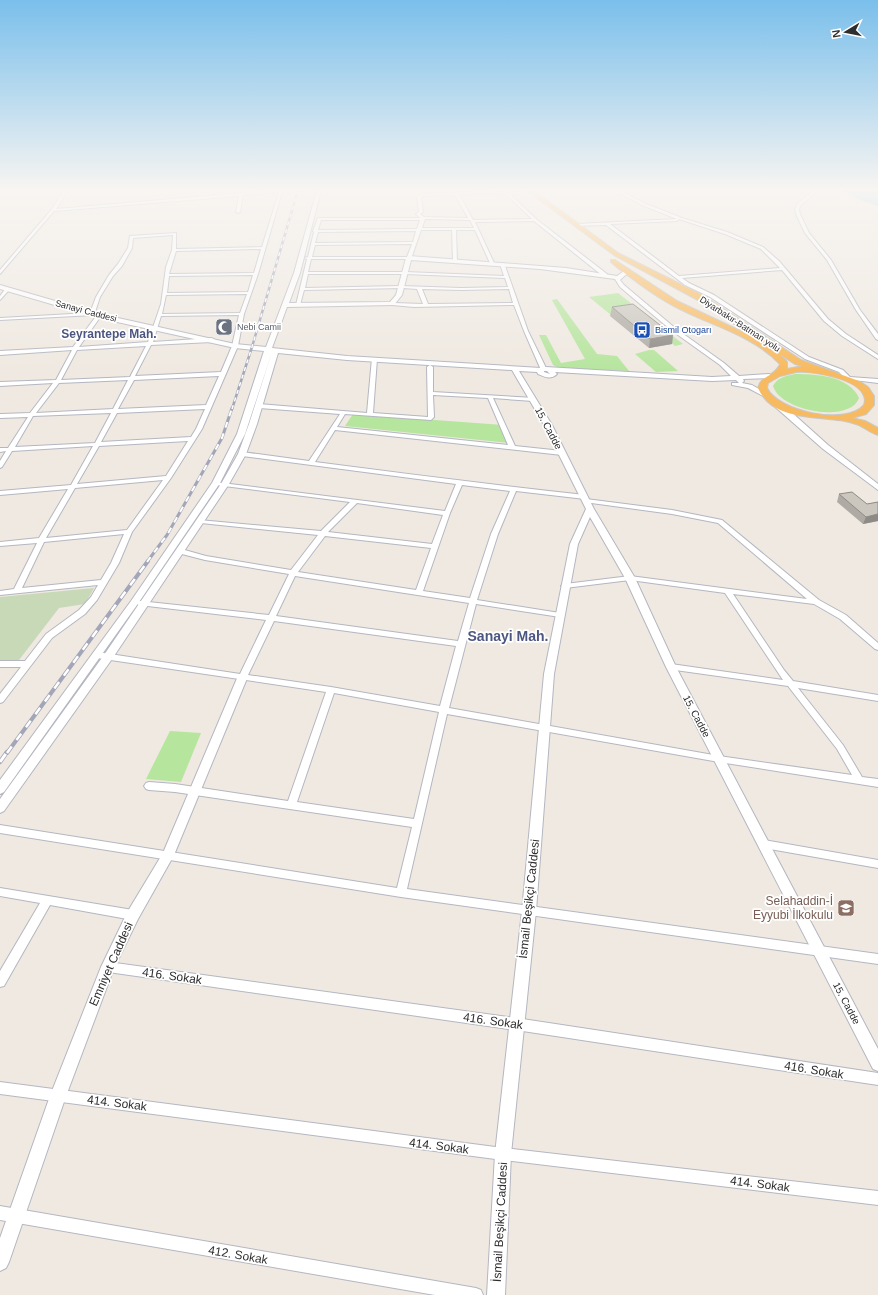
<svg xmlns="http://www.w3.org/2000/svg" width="878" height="1295" font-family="Arial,sans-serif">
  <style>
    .green { fill: #b6e59e }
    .cemetery { fill: #c8d9b8 }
    .water { fill: #75cff0 }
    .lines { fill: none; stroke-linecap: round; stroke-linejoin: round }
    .minor-casing { stroke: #b4b7c1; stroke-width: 2 }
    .tertiary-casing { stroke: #b4b7c1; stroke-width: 2 }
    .trunk-casing { stroke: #c9c9c9; stroke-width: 2 }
    .minor { fill: #fff; fill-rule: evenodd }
    .tertiary { fill: #fff; fill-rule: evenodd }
    .trunk { fill: #f8ba60; fill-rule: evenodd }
    .rail-far3-casing { stroke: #a3a6b8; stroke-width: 2.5 }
    .rail-far2-casing { stroke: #a3a6b8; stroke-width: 3 }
    .rail-far1-casing { stroke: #a3a6b8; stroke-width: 4 }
    .rail-casing { stroke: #a3a6b8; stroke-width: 4.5 }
    .rail-far3 { stroke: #fff; stroke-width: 1.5; stroke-dasharray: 4; stroke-linecap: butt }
    .rail-far2 { stroke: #fff; stroke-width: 2; stroke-dasharray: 6; stroke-linecap: butt }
    .rail-far1 { stroke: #fff; stroke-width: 2.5; stroke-dasharray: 8; stroke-linecap: butt }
    .rail { stroke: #fff; stroke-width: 3; stroke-dasharray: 10; stroke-linecap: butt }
    .wall { fill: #afaba4 }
    .shaded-wall { fill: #8e8b86 }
    .building { fill: #cbc7bf; stroke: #8e8b86 }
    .labels { text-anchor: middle; stroke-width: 3.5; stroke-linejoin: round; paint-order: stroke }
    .far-street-label { font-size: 9px; fill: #2e2e2e; stroke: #fff }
    .far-worship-label { font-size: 9px; fill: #5b616d; stroke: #fff; text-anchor: start }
    .far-transit-label { font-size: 9px; fill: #164399; stroke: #fff; text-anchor: start }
    .street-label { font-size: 10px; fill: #2e2e2e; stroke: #fff }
    .far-district-label { font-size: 12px; font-weight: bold; fill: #4d5680; stroke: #fff }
    .near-street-label { font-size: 12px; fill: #2e2e2e; stroke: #fff }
    .near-education-label { font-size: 12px; fill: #785e54; stroke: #fff; text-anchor: end }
    .district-label { font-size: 14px; font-weight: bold; fill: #4d5680; stroke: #fff }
  </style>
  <rect width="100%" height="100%" fill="#efe9e1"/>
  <g class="green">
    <polygon points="618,293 683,344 675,346 658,331 611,315 589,297"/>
    <polygon points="557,299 597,354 617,356 629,371 559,368 553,365 539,335 546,335 561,363 585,359 552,300"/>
    <polygon points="649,350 654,350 678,371 656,372 635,354"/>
    <path d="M795,374C817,374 849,376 859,398C850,424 780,411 773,386C778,377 786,376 795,374Z"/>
    <polygon points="353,414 503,425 509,443 345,426"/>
    <polygon points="170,731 201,733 181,782 146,779"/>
  </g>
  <polygon class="cemetery" points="94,588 85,604 59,608 19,660 0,661 0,597"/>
  <polygon class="water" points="842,190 878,190 878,206 858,199"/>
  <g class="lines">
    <defs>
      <g id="minor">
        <path d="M64,190H68L56,209L275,190H321L282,192L258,274L244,314L238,346L202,429L171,478L132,532L119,563L97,600L85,614L52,638L3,702L0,703V694L21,667H0V661H25L46,634L79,610L91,597L98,585L0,595V591L14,589L37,543L0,546V542L39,538L68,489L0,495V491L71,485L93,446L12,451L2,467L0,468V461L6,451L0,452V448H8L28,417L0,418V414L30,413L53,383L0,386V382L56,380L72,350L0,355V351L73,347L97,315H99L101,316L79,347L148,342L161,304L166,267L172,250L173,235L133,238L132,248L122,266L113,276L100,297L94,315L0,320V318L90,313L96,297L109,275L118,264L128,248L130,236L176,233V249L262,247L279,192L243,195L240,212L238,213L236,212L239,196L54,211L0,274V270L52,209ZM261,249L254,273L169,274L176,251ZM253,275L248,292L167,293L169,276ZM247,294L240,313L162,314L166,295ZM239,315L232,346L221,372L135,376L151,345L212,342L215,340L212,338L153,342L161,316ZM146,346L130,377L61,380L77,350ZM219,376L206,405L118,409L134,380ZM128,380L113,409L36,413L59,383ZM205,409L196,429L191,437L101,442L117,413ZM111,413L95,443L15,447L33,416ZM188,441L166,476L77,484L99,446ZM163,480L127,530L46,538L75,488ZM124,534L111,563L101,580L22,588L44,542Z"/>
        <path d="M613,190H619L646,204L682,218L727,232L763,247L779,261L828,319L846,334L878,355V359L842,336L824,321L782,270L682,278L689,283L714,295L809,357L843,370L850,377L878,379V383L846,379L839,372L805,359L710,297L685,285L606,225L575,226L576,224L677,219L644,206ZM679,219L725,234L761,249L780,268L679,276L610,224L677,221Z"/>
        <polygon points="814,190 819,190 801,205 799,209 800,214 809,233 831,260 860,310 878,334 878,340 876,339 856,310 827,260 805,233 796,214 795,209 798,203"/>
        <path d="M485,191L510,193L522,191V193L511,195L536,219L607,274V276H603L534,221L475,222L494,263L492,264L490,263L475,230H456L457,261L455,262L453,261L452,230H421L411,259H311L308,272H405L504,276L500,264L504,263L528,331L547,370L546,371L541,370L524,331L514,305L414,307L392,305V304L394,303L423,304L417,289L403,288L304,290L300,305L298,306L296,305L307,259L304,258L308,257L314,232L313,231L318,218H420L416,214L419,212L417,197L421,194ZM485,193L506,194L532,219L473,220L459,194ZM455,195L468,218L424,217L420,214L423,212L421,197L423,196ZM425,219L470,220L474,228H422ZM321,220H420L417,229L318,230ZM416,231L413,242L315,243L318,232ZM412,244L407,257H312L315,245ZM308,274H405L505,278L508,287L461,288L401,286L305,288ZM422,289L461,290L509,289L513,303L428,304Z"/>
        <polygon points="6,288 10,289 0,300 0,296"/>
        <path d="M372,358L377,359L373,413L428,417L427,367L430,365L433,367V392L535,398V400L533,401L493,398L515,446L562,451L565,453L562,455L335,430L315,462C405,474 495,485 585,495L588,497L585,499L516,491L498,534L477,600L560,613L564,615L560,617L476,604L449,708L719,756L852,775L837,749L788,686L668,669L667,667L671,664L783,680L725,593L630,580L565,588L561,586L565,584L630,576L807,599L718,523L672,514L584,502L583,501L586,499L672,510L722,520L819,600L846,615L878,643V650L875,649L840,619L814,604L733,594L784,670L793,681L878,695V701L798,688L843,745L862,777L878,779V787L719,762L447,714L407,889L878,954V964L401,897L0,833V825L397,888L412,827L175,792L149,790L146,789L144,786L146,783L149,782L175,784L288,801L326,692L97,658L93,655L97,652L240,674L266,620L139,605L135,603L139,601L269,615L289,574L205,560L178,553L177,551L181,549L206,556L291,570L318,535L201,523L199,522V520L321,531L350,502L216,485L214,484V482L445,511L456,484L242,456L239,454L242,452L309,461L340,414L259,408L256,406L259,404L367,413ZM433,395L488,398L508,445L337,427L345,414L431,420L434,417ZM462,485L510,491L491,534L470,598L423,591L450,513ZM357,503L443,515L432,544L328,532ZM325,536L431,548L416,590L298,572ZM295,576L469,603L458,641L276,616ZM274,621L456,646L440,706L331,687L248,675ZM334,693L439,712L414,819L297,802Z"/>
        <polygon points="764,840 878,860 878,868 764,848 761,847 759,844 761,841"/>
        <polygon points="0,888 133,910 137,912 138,915 137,918 133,920 50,905 4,986 0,987 0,971 40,903 0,896"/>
        <polygon points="108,962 516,1018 878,1073 878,1085 516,1030 108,972 104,971 102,967 104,963"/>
        <polygon points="0,1082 503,1148 878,1191 878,1205 503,1160 0,1094"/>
        <polygon points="0,1206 476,1288 481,1290 483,1295 435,1295 0,1220"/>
      </g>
      <g id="tertiary">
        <path d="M317,190H321L300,273L289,303L390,302L396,295L406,258L409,256L566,268L617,276L627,269L630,271L620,280L624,285L675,328L724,363L739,376L769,374L772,376L769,378L743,379L744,381L742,383L752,385L769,395L770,396L767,398L748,388L732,385V383H739L736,380L712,381L555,372L557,374C551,380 545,377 538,374L537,372L519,371L552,425L594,509L635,578L676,667L878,1049V1071L873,1069L666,667L625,578L590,517L578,544L554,674L536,911L511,1154L505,1295H487L495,1154L522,911L544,674L570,544L586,509L544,425L512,370L347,360L278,353L257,424L246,454L229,484L112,659L4,811L0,813V799L104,655L221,484L238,454L249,424L272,352L245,434L220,483L137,605L4,792L0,794V780L131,601L212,483L237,434L264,351L235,348L99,318L0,289V285L100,314L235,344L266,347L294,273ZM411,260L540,269L615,279L620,287L671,330L720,365L731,376L712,377L546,367L541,368L347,356L272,348L287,307L394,305L402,295ZM544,371H547L550,374L544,372Z"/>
        <polygon points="773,401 779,401 828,445 878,484 878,490 823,449 773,405"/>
        <polygon points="243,672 248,676 174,855 138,919 114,968 66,1096 9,1262 6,1268 0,1271 0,1238 50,1096 101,967 128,911 163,853 238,676"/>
      </g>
      <path id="trunk" d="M526,190H533L618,253L704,296L801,360L859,381L868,387L874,396V405L866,414L852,418L865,421L878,428V435C871,433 865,428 859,425C853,423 844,420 837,420C809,416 772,419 758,388C761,375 776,376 780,364C755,337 714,326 682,310C659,299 638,283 618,268L611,262V260H615L677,301L753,337L780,354L787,362V369L803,366L795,364L698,300L614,255ZM796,372C812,371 858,378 864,396C865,398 865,402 864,405C847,426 778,412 767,388L768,383L780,376Z"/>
    </defs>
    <use href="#minor" class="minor-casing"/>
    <use href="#tertiary" class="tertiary-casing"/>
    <use href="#trunk" class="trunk-casing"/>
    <use href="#minor" class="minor"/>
    <use href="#tertiary" class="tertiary"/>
    <use href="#trunk" class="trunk"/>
    <defs>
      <polyline id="rail-far3" points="232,409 252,347 298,190"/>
      <polyline id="rail-far2" points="147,562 167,535 222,438 232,408"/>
      <polyline id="rail-far1" points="7,753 148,561"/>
      <polyline id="rail" points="0,762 7,752"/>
    </defs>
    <use href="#rail-far3" class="rail-far3-casing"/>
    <use href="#rail-far2" class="rail-far2-casing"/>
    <use href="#rail-far1" class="rail-far1-casing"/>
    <use href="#rail" class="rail-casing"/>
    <use href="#rail-far3" class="rail-far3"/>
    <use href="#rail-far2" class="rail-far2"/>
    <use href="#rail-far1" class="rail-far1"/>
    <use href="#rail" class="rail"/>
  </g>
  <g class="wall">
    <polygon points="612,307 673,335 672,344 649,348 610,316"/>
    <polygon points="839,494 867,504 878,502 878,521 863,524 837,502"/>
  </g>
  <g class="shaded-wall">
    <polygon points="673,335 672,344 649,348 650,339"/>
    <polygon points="878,514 878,521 863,524 866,517"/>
  </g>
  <g class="building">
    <polygon points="633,304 673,335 650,339 612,307"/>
    <polygon points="852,492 867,504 878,502 878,514 866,517 839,494"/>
  </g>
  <linearGradient id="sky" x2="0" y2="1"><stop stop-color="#7abfeb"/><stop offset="0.51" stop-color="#f8f5f2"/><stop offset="1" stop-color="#f8f5f2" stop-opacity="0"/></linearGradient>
  <rect width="878" height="372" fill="url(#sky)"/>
  <defs>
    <symbol id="mosque-square" viewBox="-11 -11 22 22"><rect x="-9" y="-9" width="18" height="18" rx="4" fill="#6b7280" stroke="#fff"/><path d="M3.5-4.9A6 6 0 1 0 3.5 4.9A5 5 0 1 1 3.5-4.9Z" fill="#fff"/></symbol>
    <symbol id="bus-square" viewBox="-11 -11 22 22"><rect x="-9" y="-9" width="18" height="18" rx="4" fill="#1a4fb4" stroke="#fff"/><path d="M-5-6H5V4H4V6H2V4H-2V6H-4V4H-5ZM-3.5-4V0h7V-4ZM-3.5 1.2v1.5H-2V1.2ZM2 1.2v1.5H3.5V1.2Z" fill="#fff"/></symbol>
    <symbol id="school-square" viewBox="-11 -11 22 22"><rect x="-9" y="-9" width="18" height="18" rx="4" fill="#8d6e63" stroke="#fff"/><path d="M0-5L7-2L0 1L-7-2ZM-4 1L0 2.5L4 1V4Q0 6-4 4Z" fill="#fff"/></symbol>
  </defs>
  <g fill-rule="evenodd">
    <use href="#mosque-square" x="214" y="317" width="20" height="20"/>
    <use href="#bus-square" x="632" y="320" width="20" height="20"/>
    <use href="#school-square" x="836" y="898" width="20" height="20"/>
  </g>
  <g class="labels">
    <g class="far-street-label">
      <text transform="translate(86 311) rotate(15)" y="3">Sanayi Caddesi</text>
      <text transform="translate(740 324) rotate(33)" y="3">Diyarbakır-Batman yolu</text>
    </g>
    <g class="far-worship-label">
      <text x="237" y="330">Nebi Camii</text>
    </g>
    <g class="far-transit-label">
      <text x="655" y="333">Bismil Otogarı</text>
    </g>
    <g class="street-label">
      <text transform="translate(549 428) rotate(62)" y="4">15. Cadde</text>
      <text transform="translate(697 716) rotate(62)" y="4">15. Cadde</text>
      <text transform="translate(847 1003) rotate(62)" y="4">15. Cadde</text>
    </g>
    <g class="far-district-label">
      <text x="109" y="338">Seyrantepe Mah.</text>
    </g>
    <g class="near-street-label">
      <text transform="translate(529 899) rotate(-84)" y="4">İsmail Beşikçi Caddesi</text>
      <text transform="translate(111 964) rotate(-66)" y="4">Emniyet Caddesi</text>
      <text transform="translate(172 976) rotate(8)" y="4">416. Sokak</text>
      <text transform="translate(493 1021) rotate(8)" y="4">416. Sokak</text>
      <text transform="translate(814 1070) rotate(9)" y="4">416. Sokak</text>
      <text transform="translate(117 1103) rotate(7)" y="4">414. Sokak</text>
      <text transform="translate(439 1146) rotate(7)" y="4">414. Sokak</text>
      <text transform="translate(760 1184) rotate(7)" y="4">414. Sokak</text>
      <text transform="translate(500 1222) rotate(-87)" y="4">İsmail Beşikçi Caddesi</text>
      <text transform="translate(238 1255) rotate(10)" y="4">412. Sokak</text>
    </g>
    <g class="near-education-label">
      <text x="833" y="905">Selahaddin-İ<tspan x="833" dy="14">Eyyubi İlkokulu</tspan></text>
    </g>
    <g class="district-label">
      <text x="508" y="641">Sanayi Mah.</text>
    </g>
  </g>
  <g transform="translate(846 32) rotate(260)" stroke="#ffffff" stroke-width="3" paint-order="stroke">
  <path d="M0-3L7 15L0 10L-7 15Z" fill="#2e2e2e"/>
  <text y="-6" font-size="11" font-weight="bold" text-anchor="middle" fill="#2e2e2e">N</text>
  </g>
</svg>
